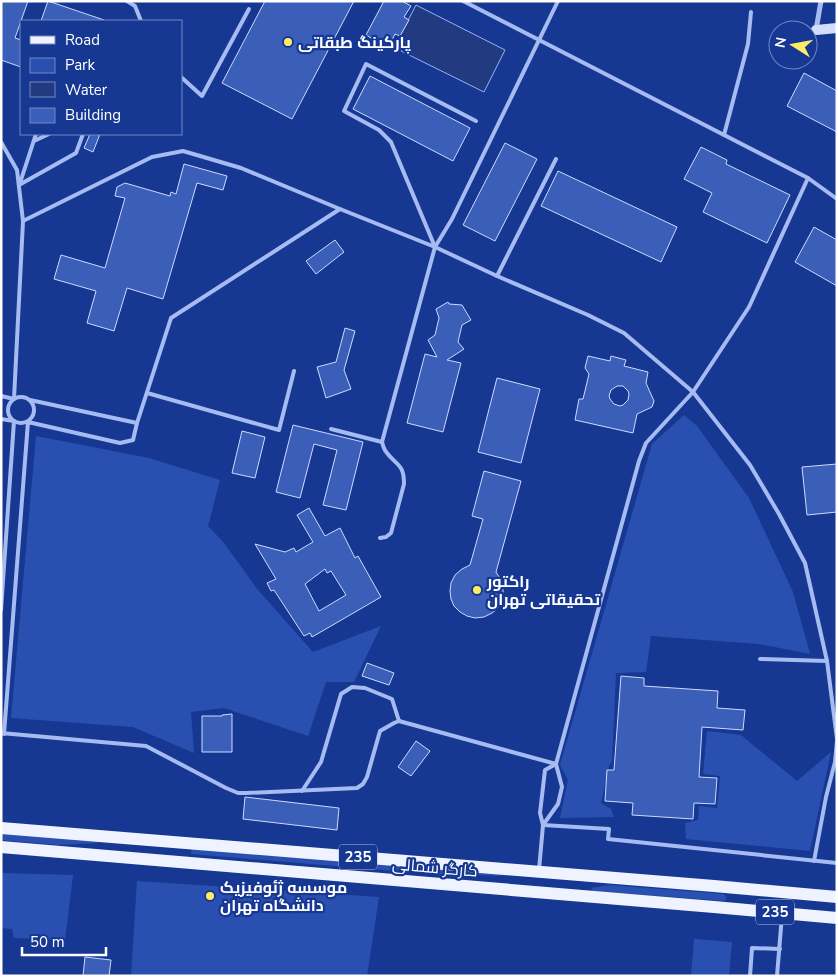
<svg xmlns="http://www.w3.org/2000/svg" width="838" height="977" font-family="'Nunito Sans',Cairo,sans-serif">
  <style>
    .green { fill: #2950b1 }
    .water { fill: #223b80; stroke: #98b3f3 }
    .building { fill: #3b5eb9; stroke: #cddafc; fill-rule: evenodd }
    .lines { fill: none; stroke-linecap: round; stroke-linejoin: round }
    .lane { stroke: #a6bbf1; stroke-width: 4 }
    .street { stroke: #a6bbf1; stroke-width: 5 }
    .secondary { stroke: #d4defb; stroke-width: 10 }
    .primary { stroke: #eff3ff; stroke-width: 12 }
    .poi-dot { fill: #ffec65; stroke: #163893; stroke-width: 2 }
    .labels { text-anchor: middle; stroke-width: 4.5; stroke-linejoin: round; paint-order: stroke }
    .shield { fill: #163893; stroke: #b9c3df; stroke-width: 1 }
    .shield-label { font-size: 15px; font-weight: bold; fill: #fff }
    .poi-label { font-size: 16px; font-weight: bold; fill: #fff; stroke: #163893; text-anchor: start }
    .street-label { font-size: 16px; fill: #fff; stroke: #163893 }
  </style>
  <rect width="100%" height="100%" fill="#163893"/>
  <g class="green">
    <polygon points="684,415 697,426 749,498 793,592 810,654 759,644 651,636 646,672 616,673 612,761 609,766 601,803 611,809 614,817 560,818 568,780 560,765 652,444"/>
    <polygon points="36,436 149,458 220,480 208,526 224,543 258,590 313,652 381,626 354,682 326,682 308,736 224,708 191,712 194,753 133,727 11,718"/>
    <polygon points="707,731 741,735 797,781 831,752 810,851 686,839 685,823 698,820 699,806 717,808 720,776 703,774"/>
    <polygon points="1,832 98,840 98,843 58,845 1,840"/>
    <polygon points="192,846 506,874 499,876 480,875 454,876 191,854"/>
    <polygon points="1,873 73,875 65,940 14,938 12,929 1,928"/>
    <polygon points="137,881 379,897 367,976 131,976"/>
    <polygon points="610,885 724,894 727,898 724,901 593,891 591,888"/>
    <polygon points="694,939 732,942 729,976 691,976"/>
  </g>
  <polygon class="water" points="416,5 505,50 484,92 401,51 406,42 400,39 400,36"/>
  <g class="building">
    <polygon points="1,1 28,1 15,38 21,40 21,67 1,60"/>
    <polygon points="48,1 104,20 104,21 41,21"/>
    <polygon points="265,1 354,1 292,119 222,83"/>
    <polygon points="384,1 402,1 411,6 404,17 409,20 400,36 395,34 388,48 366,35"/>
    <polygon points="804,73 837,91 837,132 787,106"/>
    <polygon points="370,76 470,128 453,161 353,109"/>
    <polygon points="90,134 100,134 93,152 84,148"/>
    <polygon points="505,143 537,159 495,241 463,225"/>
    <polygon points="701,147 727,160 726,164 790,195 767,243 703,212 712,193 684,179"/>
    <polygon points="184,164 227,176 223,190 197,183 163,299 127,288 114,331 87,323 96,291 54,279 61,255 105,268 125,198 115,196 117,187 125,183 170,196 171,192 176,194"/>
    <polygon points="558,171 677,227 661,262 541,206"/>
    <polygon points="814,227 837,240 837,286 795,262"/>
    <polygon points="335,240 344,252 316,274 306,261"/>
    <polygon points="448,302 449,304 462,305 471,320 462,325 458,342 464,349 447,360 461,363 443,432 407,423 425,354 437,357 428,340 435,335 439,318 436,309"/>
    <polygon points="345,328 355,331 344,370 351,389 326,398 317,367 336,362"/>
    <path d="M588,356L610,361L611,356L626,360L624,366L648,372L646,383L654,401L652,407L637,414L633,433L575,420L579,399H583L589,374L585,368ZM617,386H623L628,391L629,394L628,400L623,405L620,406L614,404L610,399L609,396L611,390Z"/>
    <polygon points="497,378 540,389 521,463 478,452"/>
    <polygon points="293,425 363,442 346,510 323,505 337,450 314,444 300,498 276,492"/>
    <polygon points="242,431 265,437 255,478 232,473"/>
    <polygon points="837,464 837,512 807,515 802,467"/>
    <polygon points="484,471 521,481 496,572 501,580 503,589 503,598 499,607 492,613 484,617 475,618 467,616 460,612 454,606 451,599 450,591 451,583 455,575 462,569 470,565 483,519 472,516"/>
    <path d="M309,508L325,536L340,528L355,558L358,556L381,597L312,637L310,633L304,636L274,590L271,591L267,583L276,579L255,544L285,552L294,548L296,552L313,542L297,515ZM325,569L327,573L331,571L346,595L319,611L305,584Z"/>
    <polygon points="367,663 394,673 389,685 362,676"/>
    <polygon points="621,676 644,678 644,686 718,691 717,708 745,710 743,730 702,727 699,777 717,778 715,804 694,803 693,819 632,815 633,803 605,801 607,770 614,770"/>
    <polygon points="232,714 232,752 202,752 202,716 222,716 222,715"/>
    <polygon points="416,741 430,751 411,776 398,767"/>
    <polygon points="245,797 339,808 337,830 243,819"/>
    <polygon points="85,957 111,960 109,976 83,976"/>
  </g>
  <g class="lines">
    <g class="lane">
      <polyline points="127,1 135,6 141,21"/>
      <polyline points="463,1 808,178 837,199"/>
      <polyline points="181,77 202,96 249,9"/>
      <polyline points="724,135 748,44 751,12"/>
      <polyline points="34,141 49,134"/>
      <polyline points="1,142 17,170 23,221 14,399 1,396"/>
      <polyline points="20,183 36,134"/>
      <polyline points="19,185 76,153 83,134"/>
      <polyline points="23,221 152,157 183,151 241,168 340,209 435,247 497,276 588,315 624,333 693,392 750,465 779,514 805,563 827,661 837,739"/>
      <polyline points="435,247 391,142 379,130 344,111 366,64 476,121"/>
      <polyline points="497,276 556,159"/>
      <polyline points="147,393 279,430 294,371"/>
      <circle cx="21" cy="410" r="13"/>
      <polyline points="30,400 137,423"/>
      <polyline points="1,419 14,421 1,610"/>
      <polyline points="331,429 382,442"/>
      <path d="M380,538L386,537L391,533L404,484C404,464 397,466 387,453C384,450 383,446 382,442L435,247L452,219L558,1"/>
      <polyline points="760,659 827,661"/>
      <polyline points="1,733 146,746 226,788 238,793 246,793 357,788 363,784 367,777 380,731 394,723 399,721 556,764 639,461 646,443 693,392 749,307 808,178"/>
      <polyline points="4,734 28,422 120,443 133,440 137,423 171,318 340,209"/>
      <polyline points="302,791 321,762 341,694 352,687 365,688 392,699 399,721"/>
      <polyline points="543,825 609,829 608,839 837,863"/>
      <polyline points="814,861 826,797 835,762 837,741"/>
      <polyline points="539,870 543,825 540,813 545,770 556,764 562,787 558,804 543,825"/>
      <polyline points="750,976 752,948 780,949"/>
      <polyline points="777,976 782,915"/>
    </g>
    <polyline class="street" points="816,30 821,1"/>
    <polyline class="secondary" points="816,30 837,28"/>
    <g class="primary">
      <polyline points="1,828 714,886 837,897"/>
      <polyline points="1,847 714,907 837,918"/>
    </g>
  </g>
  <g class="poi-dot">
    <circle cx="288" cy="42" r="5"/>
    <circle cx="477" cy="590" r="5"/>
    <circle cx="210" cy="896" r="5"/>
  </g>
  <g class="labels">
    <g class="shield">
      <rect x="339" y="844.5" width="38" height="25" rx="4"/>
      <rect x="756" y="899.5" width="38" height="25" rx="4"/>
    </g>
    <g class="shield-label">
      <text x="358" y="862">235</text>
      <text x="775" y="917">235</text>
    </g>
    <g class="poi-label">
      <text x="298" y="48">پارکینگ طبقاتی</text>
      <text x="487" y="587">راکتور<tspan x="487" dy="18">تحقیقاتی تهران</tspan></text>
      <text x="220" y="893">موسسه ژئوفیزیک<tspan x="220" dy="18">دانشگاه تهران</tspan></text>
    </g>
    <g class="street-label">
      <text transform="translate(435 867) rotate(5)" y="6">کارگر شمالی</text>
    </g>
  </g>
  <rect width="838" height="977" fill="none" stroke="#ffffff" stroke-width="5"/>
  <rect x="20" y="20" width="162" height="115" fill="#163893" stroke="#7388be"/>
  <rect x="30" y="36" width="25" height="8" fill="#eff3ff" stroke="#7388be"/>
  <text x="65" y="45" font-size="15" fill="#ffffff">Road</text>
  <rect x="30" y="58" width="25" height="15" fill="#2950b1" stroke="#7388be"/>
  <text x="65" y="70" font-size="15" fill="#ffffff">Park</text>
  <rect x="30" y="82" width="25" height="15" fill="#223b80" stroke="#7388be"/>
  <text x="65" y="95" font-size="15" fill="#ffffff">Water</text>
  <rect x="30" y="108" width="25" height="15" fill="#3b5eb9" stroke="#7388be"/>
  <text x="65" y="120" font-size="15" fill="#ffffff">Building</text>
  <g transform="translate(793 45) rotate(281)"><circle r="24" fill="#163893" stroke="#7388be"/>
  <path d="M0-4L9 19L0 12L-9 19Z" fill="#ffec65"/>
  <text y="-8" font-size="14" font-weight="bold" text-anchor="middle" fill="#ffffff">N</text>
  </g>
  <path d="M22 947v8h84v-8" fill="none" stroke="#ffffff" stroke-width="2.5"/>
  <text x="30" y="947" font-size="15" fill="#ffffff" stroke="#163893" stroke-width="4" paint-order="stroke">50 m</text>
</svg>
